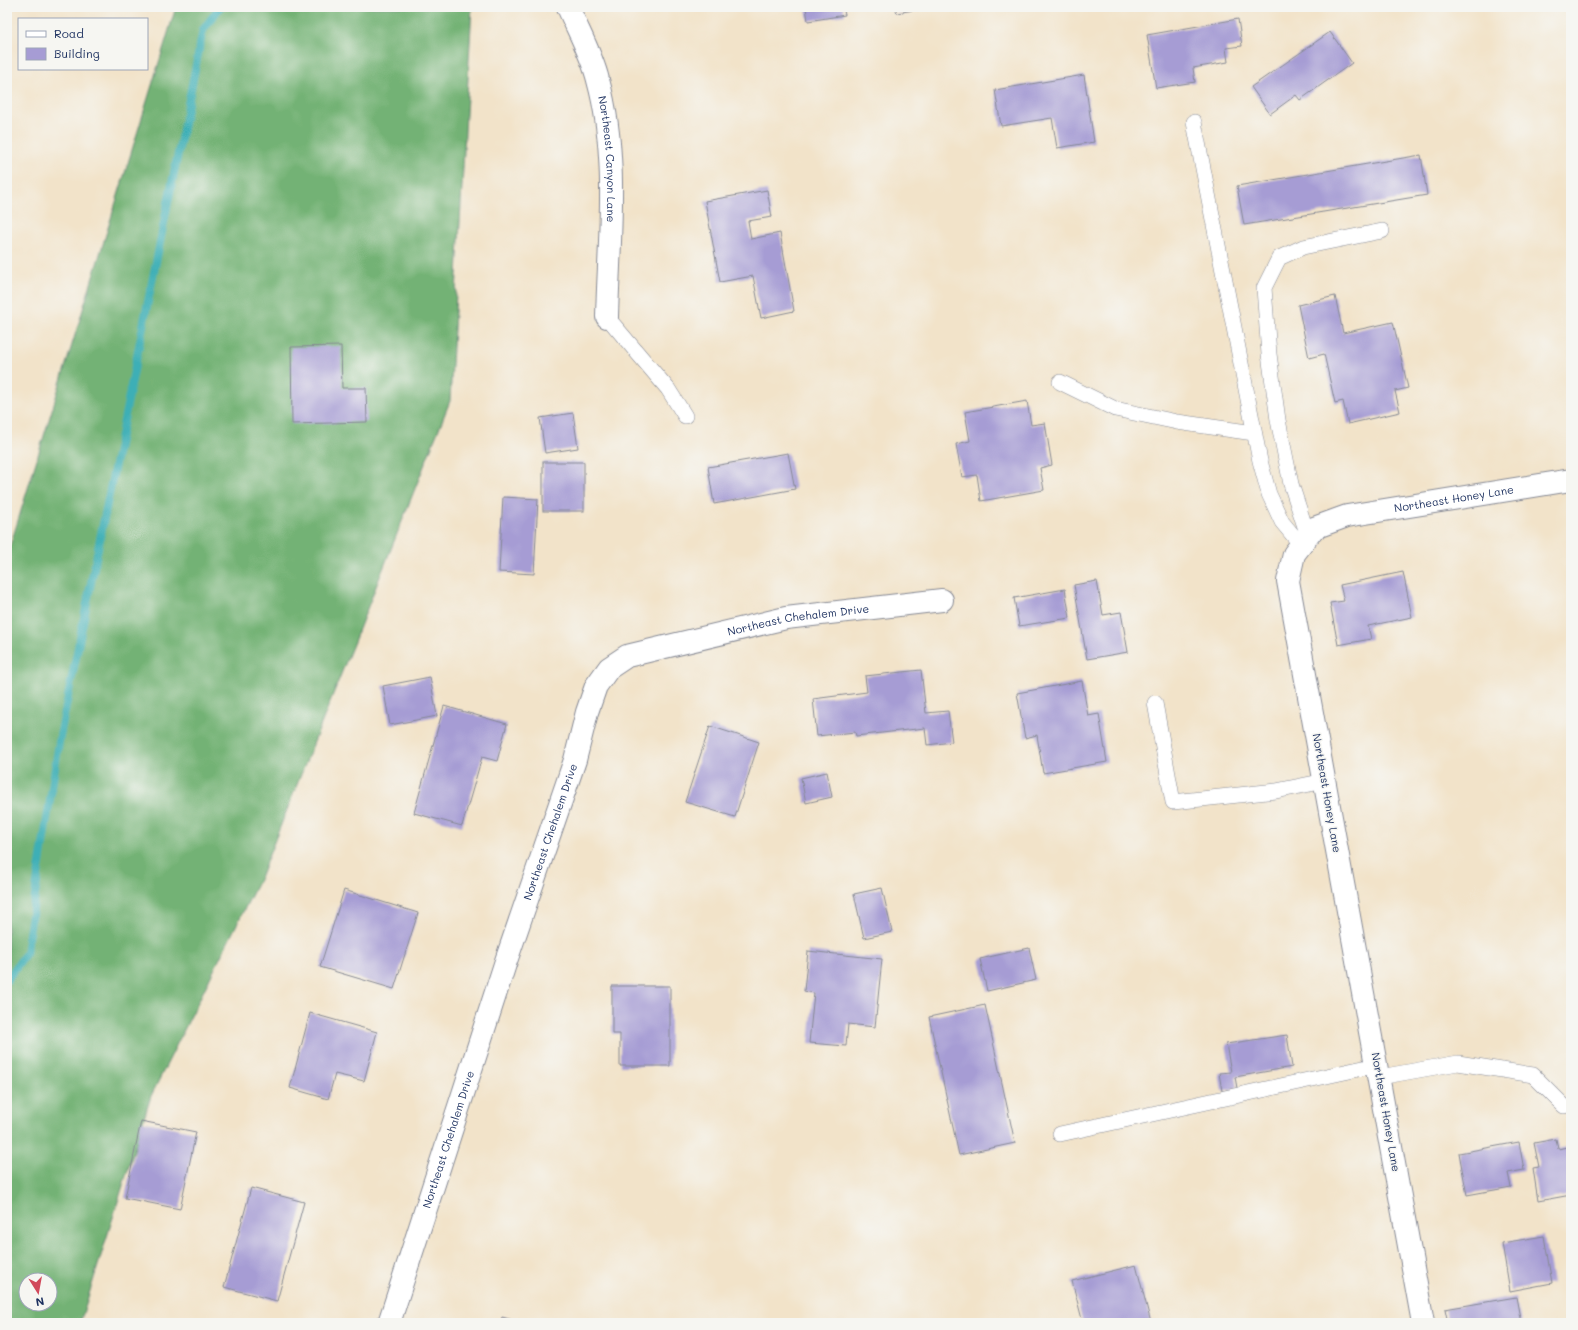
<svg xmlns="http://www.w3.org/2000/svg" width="1578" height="1330" font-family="Mali,sans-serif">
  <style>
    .forest { fill: #73b274; stroke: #477069; fill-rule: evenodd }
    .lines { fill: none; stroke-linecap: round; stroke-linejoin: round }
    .stream { stroke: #3eafb6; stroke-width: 8 }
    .building { fill: #a69cd4 }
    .service-casing { stroke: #868994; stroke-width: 16 }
    .minor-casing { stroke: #868994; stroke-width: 24 }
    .service { stroke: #fff; stroke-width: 15 }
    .minor { stroke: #fff; stroke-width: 22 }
    .labels { text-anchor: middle; stroke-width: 3; stroke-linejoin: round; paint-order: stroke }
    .street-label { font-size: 11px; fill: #1b2f5e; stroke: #f6f6f2 }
  </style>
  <rect width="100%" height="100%" fill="#f6f6f2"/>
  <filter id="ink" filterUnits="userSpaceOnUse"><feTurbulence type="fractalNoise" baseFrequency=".025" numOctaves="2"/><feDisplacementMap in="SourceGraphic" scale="8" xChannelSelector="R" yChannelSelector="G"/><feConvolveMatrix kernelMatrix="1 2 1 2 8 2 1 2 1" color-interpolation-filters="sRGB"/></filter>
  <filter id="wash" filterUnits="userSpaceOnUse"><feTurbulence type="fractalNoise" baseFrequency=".012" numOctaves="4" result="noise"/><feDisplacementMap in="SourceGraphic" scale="16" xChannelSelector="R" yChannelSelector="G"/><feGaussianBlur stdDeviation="0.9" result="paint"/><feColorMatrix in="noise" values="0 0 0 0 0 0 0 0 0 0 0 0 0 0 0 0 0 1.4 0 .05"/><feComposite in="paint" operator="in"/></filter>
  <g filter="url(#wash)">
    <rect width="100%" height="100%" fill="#f2e3c9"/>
    <path class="forest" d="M176,7H472L450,401L259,880L151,1096L80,1323H7V556ZM26,1280H50V1304H26Z"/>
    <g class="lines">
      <polyline class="stream" points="7,980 26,953 60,736 203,30 220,7"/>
    </g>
    <g id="blocks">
      <g class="building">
        <polygon points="806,7 843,7 845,15 808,21"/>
        <polygon points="895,7 924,7 924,8 897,13"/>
        <polygon points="1238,19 1242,46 1226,48 1228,62 1193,68 1195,82 1156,88 1147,35"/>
        <polygon points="1330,32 1352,63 1300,100 1296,95 1270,114 1251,87"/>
        <polygon points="1084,75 1094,142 1057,148 1052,118 1001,126 995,90"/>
        <polygon points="1421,155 1427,195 1244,225 1237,186"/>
        <polygon points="767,190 772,217 748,221 751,239 780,233 794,311 761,318 753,276 720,282 705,201"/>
        <polygon points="1335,296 1343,333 1393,322 1408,388 1395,391 1400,412 1348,424 1343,401 1335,403 1324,354 1309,358 1298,305"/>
        <polygon points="341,346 342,388 366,388 367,422 292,424 291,347"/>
        <polygon points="1027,401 1031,425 1045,423 1052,465 1040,468 1044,490 981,501 977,475 962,477 956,444 970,441 965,412"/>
        <polygon points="573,413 578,448 545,453 540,418"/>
        <polygon points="788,453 795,489 714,504 708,467"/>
        <rect x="543" y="462" width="41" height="49"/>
        <polygon points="503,497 538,499 534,574 499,572"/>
        <polygon points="1403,572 1412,617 1368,626 1371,639 1338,645 1330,603 1344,601 1340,585"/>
        <polygon points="1097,581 1103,615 1121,612 1128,652 1087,659 1074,585"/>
        <polygon points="1065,589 1070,618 1019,626 1014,598"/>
        <polygon points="921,670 926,713 948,711 952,742 927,745 925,728 856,736 855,732 817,736 813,699 867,692 865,676"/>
        <polygon points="430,677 437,716 390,725 383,686"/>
        <polygon points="1082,681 1088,716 1099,714 1107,762 1043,773 1037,735 1025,738 1017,693"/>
        <polygon points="444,706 507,724 497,761 482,757 462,826 414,813"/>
        <polygon points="710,726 759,742 735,817 685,802"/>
        <polygon points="827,772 832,797 806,803 801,778"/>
        <polygon points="882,888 892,932 864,938 854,894"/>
        <polygon points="344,890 418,913 394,989 320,967"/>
        <polygon points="1029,948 1036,980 987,991 980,959"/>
        <polygon points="808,951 882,959 875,1027 848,1024 846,1046 809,1043 814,993 804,991"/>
        <polygon points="612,986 670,986 670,1066 620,1066 620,1034 612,1034"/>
        <polygon points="985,1005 1015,1143 959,1155 929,1017"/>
        <polygon points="310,1013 377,1032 364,1081 335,1074 328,1099 290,1088"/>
        <polygon points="1287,1035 1292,1067 1235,1077 1237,1088 1222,1091 1219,1073 1231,1072 1226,1044"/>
        <polygon points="141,1121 196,1132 180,1209 125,1198"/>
        <polygon points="1556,1139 1558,1149 1571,1146 1571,1195 1538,1201 1533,1168 1539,1167 1534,1143"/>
        <polygon points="1519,1142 1524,1170 1508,1173 1511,1187 1467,1195 1459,1153"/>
        <polygon points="251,1188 304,1202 277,1301 224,1287"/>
        <polygon points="1544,1236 1552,1283 1510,1291 1502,1243"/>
        <polygon points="1136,1265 1151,1323 1083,1323 1072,1281"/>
        <polygon points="1516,1297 1521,1323 1448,1323 1445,1309"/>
        <polygon points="502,1317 524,1323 500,1323"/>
      </g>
    </g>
  </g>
  <g filter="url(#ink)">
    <use href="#blocks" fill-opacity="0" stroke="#868994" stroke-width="1"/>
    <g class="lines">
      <defs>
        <g id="service">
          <polyline points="1194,122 1260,461 1269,494 1282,522 1301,545"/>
          <polyline points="607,317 668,389 685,416"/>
          <polyline points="1060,382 1115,409 1177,422 1254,433"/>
          <polyline points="1308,536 1291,484 1278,420 1269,354 1264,288 1279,258 1303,247 1382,231"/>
          <polyline points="1155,703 1173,802 1276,791 1325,781"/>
          <polyline points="1380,1077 1458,1063 1533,1075 1564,1106"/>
          <polyline points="1060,1134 1377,1065"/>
        </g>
        <g id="minor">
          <path id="s1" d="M568,7C578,31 592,55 598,80C619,156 609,239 607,317"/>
          <path id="s2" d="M389,1323L506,961L575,760L587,712L596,686L609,668L627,656L786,618L942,600"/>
          <path id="s3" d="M1423,1323L1288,581L1294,554L1314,528L1347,516L1571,480"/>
        </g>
      </defs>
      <use href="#service" class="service-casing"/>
      <use href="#minor" class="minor-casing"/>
      <use href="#service" class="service"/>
      <use href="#minor" class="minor"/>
    </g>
  </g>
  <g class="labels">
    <g class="street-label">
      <text dy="4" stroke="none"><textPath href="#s1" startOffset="159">Northeast Canyon Lane</textPath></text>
      <text dy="4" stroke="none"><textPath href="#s3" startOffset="958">Northeast Honey Lane</textPath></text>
      <text dy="4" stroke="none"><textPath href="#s2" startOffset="889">Northeast Chehalem Drive</textPath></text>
      <text transform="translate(1327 793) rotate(80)" y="4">Northeast Honey Lane</text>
      <text dy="4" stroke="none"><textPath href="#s2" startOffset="517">Northeast Chehalem Drive</textPath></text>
      <text transform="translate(1386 1112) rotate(80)" y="4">Northeast Honey Lane</text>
      <text dy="4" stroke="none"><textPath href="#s2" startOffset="193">Northeast Chehalem Drive</textPath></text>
    </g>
  </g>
  <rect width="1578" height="1330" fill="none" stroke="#f6f6f2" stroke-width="24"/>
  <rect x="18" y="18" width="130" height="52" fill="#f6f6f2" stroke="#9ea6b7"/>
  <rect x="26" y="31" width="20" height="6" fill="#ffffff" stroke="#9ea6b7"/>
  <text x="54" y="38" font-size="12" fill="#1b2f5e">Road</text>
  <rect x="26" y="48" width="20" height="12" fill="#a69cd4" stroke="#9ea6b7"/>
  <text x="54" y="58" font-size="12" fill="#1b2f5e">Building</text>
  <g transform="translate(38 1292) rotate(169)"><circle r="19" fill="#f6f6f2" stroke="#9ea6b7"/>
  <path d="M0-3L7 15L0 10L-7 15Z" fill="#d1495b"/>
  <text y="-6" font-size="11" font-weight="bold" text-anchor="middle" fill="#1b2f5e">N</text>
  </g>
</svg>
